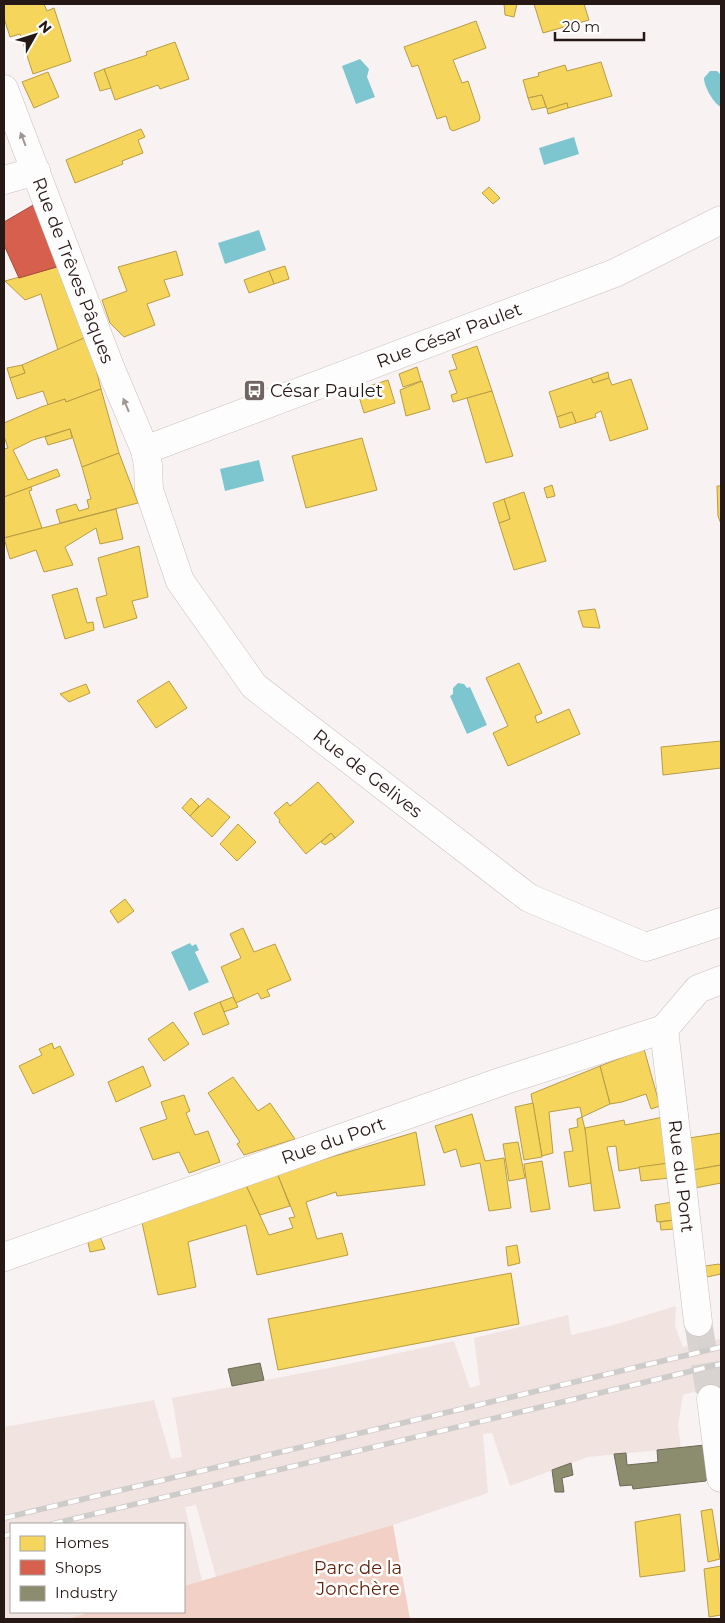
<svg xmlns="http://www.w3.org/2000/svg" width="725" height="1623" font-family="Montserrat,sans-serif">
  <style>
    .built { fill: #f1e3e0 }
    .green { fill: #f2d0c5 }
    .water { fill: #7dc6d0 }
    .homes { fill: #f6d55c; stroke: #b89c46 }
    .shops { fill: #d6604d; stroke: #a14a3c }
    .industry { fill: #8c8c6e; stroke: #6d6953 }
    .lines { fill: none; stroke-linecap: round; stroke-linejoin: round }
    .minor-tunnel { stroke: #d8d2d1; stroke-width: 28; stroke-dasharray: 28 14; stroke-linecap: butt }
    .minor-casing { stroke: #c8bfbc; stroke-width: 29 }
    .minor { stroke: #fefdfd; stroke-width: 28 }
    .rail-casing { stroke: #cecbcb; stroke-width: 5.5 }
    .rail { stroke: #fff; stroke-width: 4; stroke-dasharray: 11; stroke-linecap: butt }
    .oneway { fill: #9d9694 }
    .labels { text-anchor: middle; stroke-width: 5; stroke-linejoin: round; paint-order: stroke }
    .street-label { font-size: 18px; fill: #261814; stroke: #fff }
    .poi-label { font-size: 18px; fill: #261814; stroke: #fff; text-anchor: start }
    .park-label { font-size: 18px; fill: #621f08; stroke: #fff }
  </style>
  <rect width="100%" height="100%" fill="#f8f3f2"/>
  <polygon class="built" points="676,1306 675,1326 683,1347 720,1339 721,1335 721,1390 720,1385 683,1395 678,1425 681,1448 588,1457 510,1486 492,1433 483,1434 488,1493 393,1525 216,1577 196,1505 185,1507 202,1581 184,1586 184,1524 11,1524 11,1612 92,1612 65,1619 4,1619 4,1427 154,1400 171,1459 182,1457 172,1398 329,1368 454,1341 470,1388 480,1385 474,1338 568,1315 571,1335 610,1326"/>
  <polygon class="green" points="393,1525 410,1619 65,1619 92,1612 184,1612 184,1586"/>
  <g class="water">
    <polygon points="360,59 369,69 367,77 375,97 356,104 342,66"/>
    <path d="M710,71H717L721,75V107C714,104 704,87 704,78Z"/>
    <polygon points="574,137 579,154 544,165 539,148"/>
    <polygon points="259,230 266,250 225,264 218,243"/>
    <polygon points="259,460 264,481 225,491 220,469"/>
    <polygon points="458,683 464,684 467,688 470,687 487,725 467,734 450,696 453,694 453,688"/>
    <polygon points="190,943 192,946 196,944 199,950 195,952 209,982 189,991 171,952"/>
  </g>
  <g class="homes">
    <polygon points="4,4 44,4 47,11 54,8 71,61 33,74 20,34 10,37 4,18"/>
    <polygon points="504,4 517,4 514,17 505,15"/>
    <polygon points="534,4 584,4 589,20 543,33"/>
    <polygon points="476,21 486,48 453,60 462,83 468,81 480,117 479,121 453,131 450,129 446,116 437,119 418,65 412,67 404,47"/>
    <polygon points="175,42 189,79 160,89 158,85 115,100 104,69 147,55 146,52"/>
    <polygon points="601,62 612,96 568,108 567,103 547,109 542,95 528,98 523,80 539,76 538,73 565,65 567,71"/>
    <polygon points="104,69 111,88 100,91 94,73"/>
    <polygon points="48,72 59,97 34,108 22,82"/>
    <polygon points="542,95 546,107 532,110 528,98"/>
    <polygon points="567,103 568,108 548,114 547,109"/>
    <polygon points="141,129 145,137 138,140 143,153 122,161 123,164 75,183 66,160"/>
    <polygon points="489,187 500,198 493,204 482,193"/>
    <polygon points="176,251 183,275 164,280 170,296 147,304 155,325 124,337 110,323 102,300 127,291 118,267"/>
    <polygon points="60,266 84,338 58,350 41,294 25,300 5,281"/>
    <polygon points="285,266 289,279 274,284 269,271"/>
    <polygon points="269,271 274,284 249,293 244,280"/>
    <polygon points="84,338 89,341 101,389 66,402 65,399 48,405 43,391 17,399 10,378 25,373 22,365"/>
    <polygon points="477,346 492,391 453,402 451,395 457,393 449,371 457,369 452,355"/>
    <polygon points="22,365 25,373 10,378 7,368"/>
    <polygon points="417,367 421,381 403,387 399,374"/>
    <polygon points="608,372 609,378 593,383 591,378"/>
    <polygon points="591,378 593,383 609,378 612,385 631,379 648,429 610,441 601,411 595,414 596,417 576,423 572,412 557,417 549,392"/>
    <polygon points="388,380 395,403 364,413 357,390"/>
    <polygon points="422,381 430,409 406,416 400,390"/>
    <polygon points="101,389 119,453 82,467 70,429 33,440 13,450 28,480 57,469 60,476 4,497 4,449 8,448 4,436 4,423 41,407 65,399 66,402"/>
    <polygon points="492,391 513,456 486,463 467,398"/>
    <polygon points="572,412 576,423 560,428 557,417"/>
    <polygon points="70,429 72,438 48,445 45,437"/>
    <polygon points="362,438 377,490 306,508 292,456"/>
    <polygon points="119,453 138,503 60,523 56,510 76,504 79,511 89,508 87,500 91,499 82,467"/>
    <polygon points="552,485 555,496 547,498 544,488"/>
    <polygon points="717,486 721,486 721,524 718,516"/>
    <polygon points="31,487 32,490 29,491 42,528 4,538 4,497"/>
    <polygon points="524,492 546,561 514,570 499,523 510,519 504,499"/>
    <polygon points="504,499 510,519 499,523 493,503"/>
    <polygon points="116,509 123,539 100,544 96,528 65,547 73,565 44,572 36,550 10,559 4,538"/>
    <polygon points="139,546 148,597 132,601 137,618 104,628 96,598 107,595 98,558"/>
    <polygon points="77,588 87,623 93,622 94,630 65,639 52,595"/>
    <polygon points="595,609 600,628 583,627 578,611"/>
    <polygon points="519,663 542,713 535,716 537,723 569,709 580,734 508,766 493,733 508,726 486,678"/>
    <polygon points="169,681 187,708 156,728 137,701"/>
    <polygon points="86,684 90,693 69,702 60,694"/>
    <polygon points="721,741 721,768 663,775 661,747"/>
    <polygon points="318,782 354,822 335,838 331,833 306,854 279,822 280,820 274,813 287,802 290,806"/>
    <polygon points="191,798 199,806 190,816 182,808"/>
    <polygon points="208,798 230,817 212,837 190,816"/>
    <polygon points="238,824 256,842 237,861 220,844"/>
    <polygon points="331,833 335,838 325,845 321,842"/>
    <polygon points="125,899 134,911 118,923 110,911"/>
    <polygon points="243,928 254,952 275,944 291,980 267,990 270,996 261,999 258,993 236,1003 221,967 241,958 230,934"/>
    <polygon points="233,997 238,1007 224,1012 220,1002"/>
    <polygon points="220,1002 229,1024 203,1035 194,1013"/>
    <polygon points="173,1022 189,1044 164,1061 148,1039"/>
    <polygon points="52,1043 54,1049 60,1046 74,1075 33,1094 19,1066 42,1055 39,1049"/>
    <polygon points="644,1049 660,1106 651,1109 646,1094 622,1102 610,1104 600,1066"/>
    <polygon points="143,1066 151,1086 116,1102 108,1082"/>
    <polygon points="600,1066 610,1104 582,1117 580,1107 549,1112 553,1153 542,1156 531,1094"/>
    <polygon points="233,1077 258,1111 270,1103 295,1139 244,1155 237,1144 240,1142 208,1093"/>
    <polygon points="184,1095 190,1111 186,1113 195,1135 208,1131 220,1162 189,1173 179,1152 153,1160 140,1128 167,1119 161,1102"/>
    <polygon points="533,1103 542,1157 524,1160 515,1107"/>
    <polygon points="472,1114 485,1161 504,1158 511,1208 489,1211 480,1163 461,1167 456,1149 444,1153 435,1126"/>
    <polygon points="582,1117 589,1145 591,1183 569,1187 564,1152 573,1151 569,1129 578,1127 577,1119"/>
    <polygon points="663,1117 669,1163 619,1171 616,1146 607,1147 620,1208 594,1211 585,1128 624,1120 625,1125"/>
    <polygon points="416,1132 425,1185 337,1196 336,1192 306,1202 317,1239 342,1233 348,1255 257,1275 246,1225 188,1242 196,1287 158,1295 141,1218 245,1183 269,1235 293,1228 289,1218 295,1217 277,1173"/>
    <polygon points="721,1133 721,1165 693,1170 689,1138"/>
    <polygon points="518,1142 525,1178 509,1181 503,1144"/>
    <polygon points="542,1161 550,1209 531,1212 524,1164"/>
    <polygon points="669,1163 670,1178 641,1181 639,1167"/>
    <polygon points="721,1165 721,1183 695,1188 693,1170"/>
    <polygon points="277,1173 290,1206 260,1215 245,1183"/>
    <polygon points="672,1202 674,1220 657,1222 655,1205"/>
    <polygon points="674,1220 675,1229 661,1230 660,1222"/>
    <polygon points="99,1234 105,1249 90,1252 87,1238"/>
    <polygon points="517,1245 520,1263 508,1266 506,1247"/>
    <polygon points="719,1264 721,1266 721,1274 707,1277 705,1266"/>
    <polygon points="511,1273 519,1324 278,1370 268,1319"/>
    <polygon points="712,1509 720,1559 708,1562 701,1511"/>
    <polygon points="680,1514 685,1571 640,1577 635,1522"/>
    <polygon points="721,1566 721,1615 709,1617 704,1569"/>
  </g>
  <polygon class="shops" points="35,204 60,266 19,278 4,245 4,222"/>
  <g class="industry">
    <polygon points="260,1363 264,1380 232,1386 228,1369"/>
    <polygon points="705,1445 711,1464 706,1481 633,1489 632,1485 620,1486 614,1454 626,1453 627,1465 658,1462 657,1450"/>
    <polygon points="571,1463 573,1475 562,1478 564,1492 555,1492 552,1470"/>
  </g>
  <g class="lines">
    <polyline class="minor-tunnel" points="698,1322 711,1399"/>
    <defs>
      <g id="minor">
        <path id="s1" d="M4,89L110,367L145,450L148,465L149,490L180,581L254,686L529,898L646,947L721,922"/>
        <polyline points="4,180 36,171"/>
        <path id="s2" d="M145,450L615,273L721,220"/>
        <path id="s3" d="M664,1029L698,1322"/>
        <polyline points="664,1029 698,989 721,980"/>
        <path id="s4" d="M4,1257L503,1081L664,1029"/>
        <polyline points="711,1399 721,1478"/>
      </g>
    </defs>
    <use href="#minor" class="minor-casing"/>
    <use href="#minor" class="minor"/>
    <defs>
      <g id="rail">
        <polyline points="4,1518 721,1347"/>
        <polyline points="52,1524 721,1364"/>
        <polyline points="4,1536 11,1534"/>
      </g>
    </defs>
    <use href="#rail" class="rail-casing"/>
    <use href="#rail" class="rail"/>
  </g>
  <defs><path id="oneway-solid" d="M-6-.8H1V-3.2L6.5 0L1 3.2V.8H-6Z" transform="scale(1.25)"/></defs>
  <g class="oneway">
    <use href="#oneway-solid" transform="translate(23 139) rotate(-111)"/>
    <use href="#oneway-solid" transform="translate(126 405) rotate(-113)"/>
  </g>
  <defs>
    <symbol id="bus-square" viewBox="-11 -11 22 22"><rect x="-9" y="-9" width="18" height="18" rx="4" fill="#706562" stroke="#fff"/><path d="M-5-6H5V4H4V6H2V4H-2V6H-4V4H-5ZM-3.5-4V0h7V-4ZM-3.5 1.2v1.5H-2V1.2ZM2 1.2v1.5H3.5V1.2Z" fill="#fff"/></symbol>
  </defs>
  <g fill-rule="evenodd">
    <use href="#bus-square" x="242" y="378" width="25" height="25"/>
  </g>
  <g class="labels">
    <g class="street-label">
      <text dy="6" stroke="none"><textPath href="#s1" startOffset="194">Rue de Trêves Pâques</textPath></text>
      <text dy="6" stroke="none"><textPath href="#s2" startOffset="325">Rue César Paulet</textPath></text>
      <text dy="6" stroke="none"><textPath href="#s1" startOffset="796">Rue de Gelives</textPath></text>
      <text dy="6" stroke="none"><textPath href="#s4" startOffset="349">Rue du Port</textPath></text>
      <text dy="6" stroke="none"><textPath href="#s3" startOffset="148">Rue du Pont</textPath></text>
    </g>
    <g class="poi-label">
      <text x="270" y="397">César Paulet</text>
    </g>
    <g class="park-label">
      <text x="358" y="1574">Parc de la<tspan x="358" dy="21">Jonchère</tspan></text>
    </g>
  </g>
  <rect width="725" height="1623" fill="none" stroke="#261814" stroke-width="10"/>
  <rect x="10" y="1523" width="175" height="90" fill="#ffffff" stroke="#a8a3a1"/>
  <rect x="20" y="1536" width="25" height="15" fill="#f6d55c" stroke="#a8a3a1"/>
  <text x="55" y="1548" font-size="15" fill="#261814">Homes</text>
  <rect x="20" y="1560" width="25" height="15" fill="#d6604d" stroke="#a8a3a1"/>
  <text x="55" y="1573" font-size="15" fill="#261814">Shops</text>
  <rect x="20" y="1586" width="25" height="15" fill="#8c8c6e" stroke="#a8a3a1"/>
  <text x="55" y="1598" font-size="15" fill="#261814">Industry</text>
  <g transform="translate(35 35) rotate(51)" stroke="#ffffff" stroke-width="4" paint-order="stroke">
  <path d="M0-4L9 19L0 12L-9 19Z" fill="#261814"/>
  <text y="-8" font-size="14" font-weight="bold" text-anchor="middle" fill="#261814">N</text>
  </g>
  <path d="M555 32v8h89v-8" fill="none" stroke="#261814" stroke-width="2.5"/>
  <text x="562" y="32" font-size="15" fill="#261814" stroke="#ffffff" stroke-width="4" paint-order="stroke">20 m</text>
</svg>
